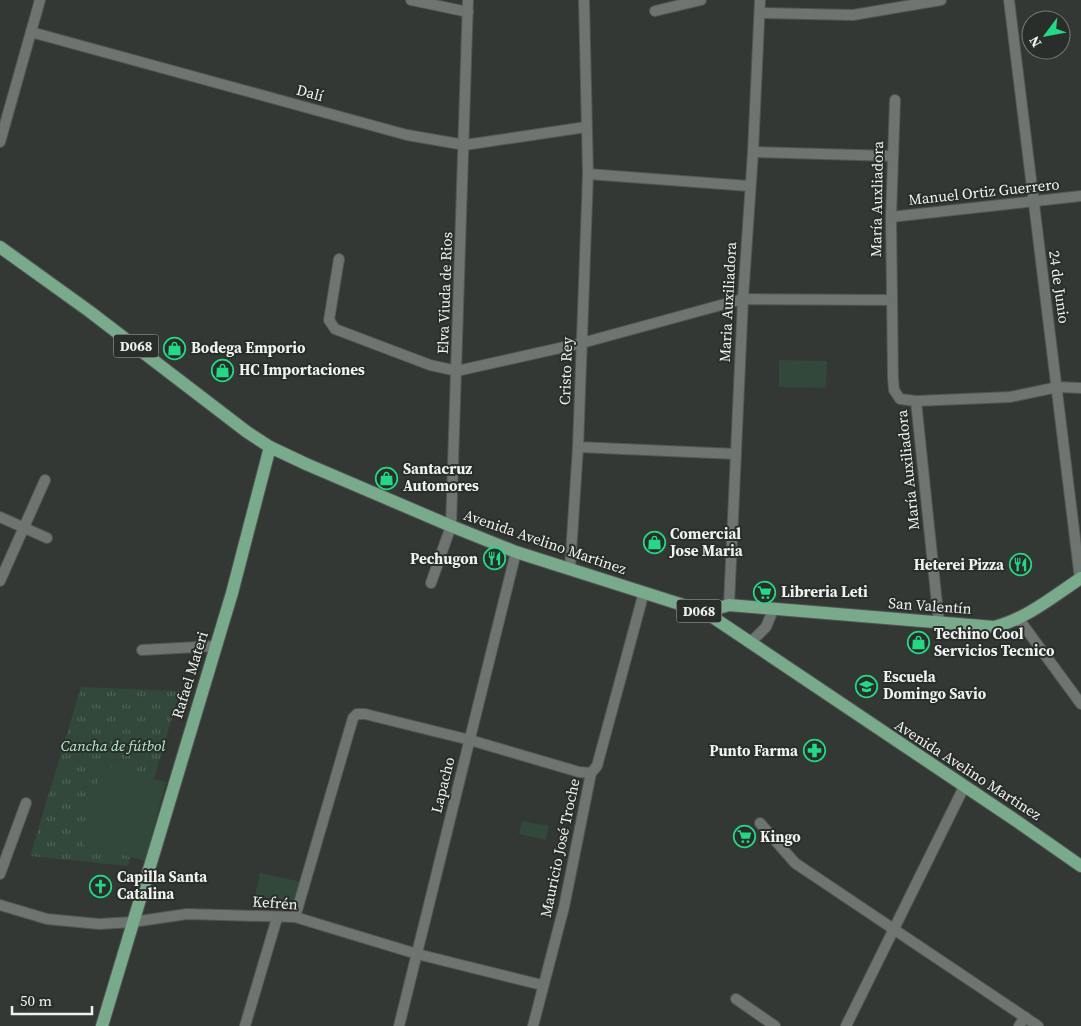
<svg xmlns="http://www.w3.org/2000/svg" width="1081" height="1026" font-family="'Source Serif 4',serif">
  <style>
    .grass { fill: url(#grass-tufts) }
    .garden { fill: #31483a }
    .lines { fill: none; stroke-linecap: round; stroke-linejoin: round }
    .minor-casing { stroke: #515653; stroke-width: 12 }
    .major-casing { stroke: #515653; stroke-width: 14 }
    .minor { stroke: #6e7470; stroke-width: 10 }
    .major { stroke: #79aa8c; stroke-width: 12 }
    .labels { text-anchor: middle; stroke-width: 4; stroke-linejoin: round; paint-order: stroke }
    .shield { fill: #292e2a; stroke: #b4b7b5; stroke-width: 1 }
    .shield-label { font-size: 14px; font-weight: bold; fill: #eff2f0 }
    .street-label { font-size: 15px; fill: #eff2f0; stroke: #292e2a }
    .poi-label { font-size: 15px; font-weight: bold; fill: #eff2f0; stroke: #292e2a; text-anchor: start }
    .park-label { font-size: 15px; font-style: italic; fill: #b7f0cc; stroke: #292e2a }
  </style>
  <defs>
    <pattern id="grass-tufts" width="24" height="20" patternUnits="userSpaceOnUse" patternTransform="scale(1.25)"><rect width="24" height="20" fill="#31483a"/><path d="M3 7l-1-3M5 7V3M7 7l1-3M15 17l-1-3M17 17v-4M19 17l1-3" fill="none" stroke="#4f6357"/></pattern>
  </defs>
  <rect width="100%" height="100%" fill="#333834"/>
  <polygon class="grass" points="81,687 180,691 128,866 30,856"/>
  <g class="garden">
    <polygon points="779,360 827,361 826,388 779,387"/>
    <polygon points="103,765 166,782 145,861 82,844"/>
    <polygon points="522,821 549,826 546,840 519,834"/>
    <polygon points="260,873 302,882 296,909 254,900"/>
  </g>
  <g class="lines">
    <defs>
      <g id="minor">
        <polyline points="411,0 468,12"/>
        <polyline points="1009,0 1080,579"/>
        <polyline points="655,11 701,0"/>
        <polyline points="761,13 853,15 941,0"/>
        <polyline points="31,32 407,135 465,145 586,127"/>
        <polyline points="895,100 891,217 893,378 894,390 900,399 916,401 939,623"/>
        <polyline points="0,142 40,0"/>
        <polyline points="753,152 893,156"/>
        <polyline points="588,174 749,186"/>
        <polyline points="891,217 1081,196"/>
        <polyline points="339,259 329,320 335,329 430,365 457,371 582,343 743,299 891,300"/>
        <polyline points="916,401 1010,397 1058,387 1081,388"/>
        <polyline points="578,447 736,454"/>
        <polyline points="0,517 47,538"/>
        <polyline points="570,569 578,447 588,174 584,0"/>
        <polyline points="0,581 45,480"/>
        <polyline points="431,583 451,526 468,0"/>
        <polyline points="729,605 743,299 753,152 760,0"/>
        <polyline points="1018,618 1081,704"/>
        <polyline points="750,643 766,627 771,615 769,610"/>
        <polyline points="142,650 215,646"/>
        <polyline points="760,823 795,863 1038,1026"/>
        <polyline points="0,874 26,803"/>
        <polyline points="0,905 47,919 99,924 133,922 187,914 295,917 417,954 542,985"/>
        <polyline points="295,917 353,718 357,714 365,714 470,740 579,772 591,773"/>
        <polyline points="736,999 775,1026"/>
        <polyline points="245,1026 277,918"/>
        <polyline points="399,1026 516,552"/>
        <polyline points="533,1026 564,907 591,773 597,766 644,592"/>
        <polyline points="846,1026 964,787"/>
        <polyline points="1019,1026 1025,1017"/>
      </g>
      <g id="major">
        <polyline points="0,247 89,311 247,432 270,447 306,464 451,526 516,552 705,612 1018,822 1081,866"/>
        <path d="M705,612L729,605L994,627C1026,619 1054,596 1081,578"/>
        <polyline points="102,1026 232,593 270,447"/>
      </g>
    </defs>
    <use href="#minor" class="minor-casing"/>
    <use href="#major" class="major-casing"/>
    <use href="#minor" class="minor"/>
    <use href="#major" class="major"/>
  </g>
  <defs>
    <symbol id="shop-ring" viewBox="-11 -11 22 22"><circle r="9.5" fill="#292e2a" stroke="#24d886" stroke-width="1.5"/><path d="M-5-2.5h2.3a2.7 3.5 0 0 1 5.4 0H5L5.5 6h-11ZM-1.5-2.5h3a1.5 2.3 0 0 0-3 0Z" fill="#24d886"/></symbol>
    <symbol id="restaurant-ring" viewBox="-11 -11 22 22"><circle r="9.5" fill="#292e2a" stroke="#24d886" stroke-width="1.5"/><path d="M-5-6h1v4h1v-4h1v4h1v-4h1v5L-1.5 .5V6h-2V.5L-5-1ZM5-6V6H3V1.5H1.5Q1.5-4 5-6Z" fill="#24d886"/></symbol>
    <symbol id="supermarket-ring" viewBox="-11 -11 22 22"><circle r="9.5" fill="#292e2a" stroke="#24d886" stroke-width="1.5"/><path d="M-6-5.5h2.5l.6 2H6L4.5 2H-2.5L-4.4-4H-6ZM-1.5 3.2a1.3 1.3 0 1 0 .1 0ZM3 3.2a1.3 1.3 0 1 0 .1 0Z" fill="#24d886"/></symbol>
    <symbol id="school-ring" viewBox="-11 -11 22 22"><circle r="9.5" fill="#292e2a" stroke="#24d886" stroke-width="1.5"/><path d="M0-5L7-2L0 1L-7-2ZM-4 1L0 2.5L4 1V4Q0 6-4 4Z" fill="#24d886"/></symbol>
    <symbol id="pharmacy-ring" viewBox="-11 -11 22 22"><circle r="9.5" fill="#292e2a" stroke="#24d886" stroke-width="1.5"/><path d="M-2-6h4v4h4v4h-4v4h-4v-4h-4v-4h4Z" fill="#24d886"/></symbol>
    <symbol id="church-ring" viewBox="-11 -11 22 22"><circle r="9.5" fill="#292e2a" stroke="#24d886" stroke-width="1.5"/><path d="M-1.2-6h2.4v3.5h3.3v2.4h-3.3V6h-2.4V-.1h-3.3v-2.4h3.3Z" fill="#24d886"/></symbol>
  </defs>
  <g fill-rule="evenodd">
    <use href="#shop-ring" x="162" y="336" width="25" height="25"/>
    <use href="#shop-ring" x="210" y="358" width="25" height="25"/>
    <use href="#shop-ring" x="374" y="466" width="25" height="25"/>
    <use href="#shop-ring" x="642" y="530" width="25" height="25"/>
    <use href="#restaurant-ring" x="482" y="546" width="25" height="25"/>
    <use href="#restaurant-ring" x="1008" y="552" width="25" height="25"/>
    <use href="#supermarket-ring" x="752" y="580" width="25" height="25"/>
    <use href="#shop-ring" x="906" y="630" width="25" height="25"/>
    <use href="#school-ring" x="854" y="674" width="25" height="25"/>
    <use href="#pharmacy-ring" x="802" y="738" width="25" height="25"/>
    <use href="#supermarket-ring" x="732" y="824" width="25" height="25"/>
    <use href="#church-ring" x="88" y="874" width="25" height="25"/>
  </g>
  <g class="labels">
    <g class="shield">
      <rect x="113.5" y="334.5" width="45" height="23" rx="4"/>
      <rect x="676.5" y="599.5" width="45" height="23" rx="4"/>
    </g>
    <g class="shield-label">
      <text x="136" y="351">D068</text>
      <text x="699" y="616">D068</text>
    </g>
    <g class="street-label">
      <text transform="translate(310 93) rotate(15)" y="5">Dalí</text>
      <text transform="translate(984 192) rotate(-6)" y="5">Manuel Ortiz Guerrero</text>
      <text transform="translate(877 199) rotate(-89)" y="5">María Auxliadora</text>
      <text transform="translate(1059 287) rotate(82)" y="5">24 de Junio</text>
      <text transform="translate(445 293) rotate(-88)" y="5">Elva Viuda de Rios</text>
      <text transform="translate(728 302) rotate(-87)" y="5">Maria Auxiliadora</text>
      <text transform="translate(566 371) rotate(-88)" y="5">Cristo Rey</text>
      <text transform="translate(908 470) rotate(-96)" y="5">María Auxiliadora</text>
      <text transform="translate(545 542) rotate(19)" y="5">Avenida Avelino Martinez</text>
      <text transform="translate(930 606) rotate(4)" y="5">San Valentín</text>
      <text transform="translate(190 675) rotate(-73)" y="5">Rafael Materi</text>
      <text transform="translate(968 770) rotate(33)" y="5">Avenida Avelino Martinez</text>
      <text transform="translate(443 785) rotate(-76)" y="5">Lapacho</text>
      <text transform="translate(560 848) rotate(-78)" y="5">Mauricio José Troche</text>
      <text transform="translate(275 903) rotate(4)" y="5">Kefrén</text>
    </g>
    <g class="poi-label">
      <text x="191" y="353">Bodega Emporio</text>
      <text x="239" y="375">HC Importaciones</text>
      <text x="403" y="474">Santacruz<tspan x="403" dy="17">Automores</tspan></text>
      <text x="670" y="539">Comercial<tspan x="670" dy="17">Jose Maria</tspan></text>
      <text x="478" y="564" text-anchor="end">Pechugon</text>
      <text x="1004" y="570" text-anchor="end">Heterei Pizza</text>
      <text x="781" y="597">Libreria Leti</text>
      <text x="934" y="639">Techino Cool<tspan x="934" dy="17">Servicios Tecnico</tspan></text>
      <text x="883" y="682">Escuela<tspan x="883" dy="17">Domingo Savio</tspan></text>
      <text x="798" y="756" text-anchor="end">Punto Farma</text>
      <text x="760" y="842">Kingo</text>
      <text x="117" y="882">Capilla Santa<tspan x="117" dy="17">Catalina</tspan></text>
    </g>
    <g class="park-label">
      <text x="113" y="751">Cancha de fútbol</text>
    </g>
  </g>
  <g transform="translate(1046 35) rotate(238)"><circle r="24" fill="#292e2a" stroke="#787c79"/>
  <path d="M0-4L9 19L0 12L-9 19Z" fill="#24d886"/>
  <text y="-8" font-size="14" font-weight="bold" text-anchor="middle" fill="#eff2f0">N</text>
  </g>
  <path d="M12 1006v8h80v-8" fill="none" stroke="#eff2f0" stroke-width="2.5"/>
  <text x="20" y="1006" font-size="15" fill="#eff2f0" stroke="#292e2a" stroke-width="4" paint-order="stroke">50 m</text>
</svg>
